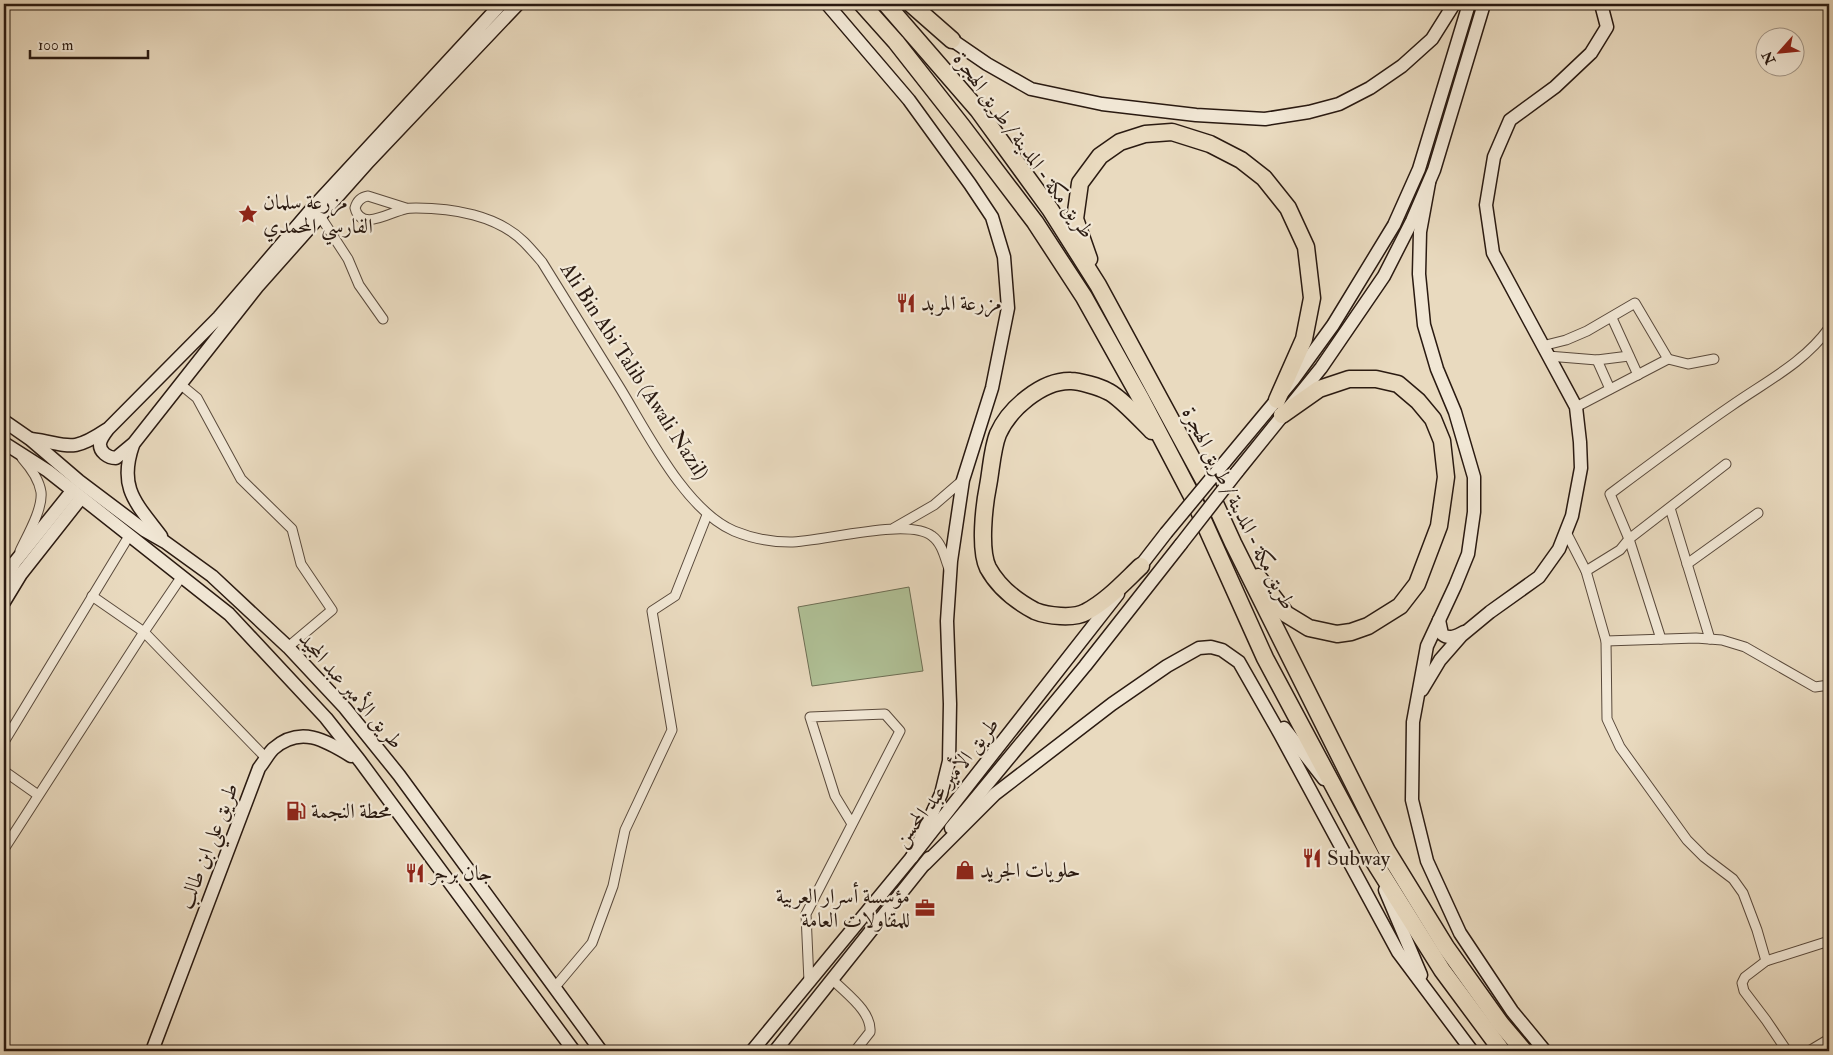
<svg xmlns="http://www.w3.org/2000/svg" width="1833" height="1055" font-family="'IM FELL Double Pica',Amiri,serif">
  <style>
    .green { fill: #b0c197; stroke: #6d6e54 }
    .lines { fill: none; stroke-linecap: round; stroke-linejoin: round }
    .street-casing { stroke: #5a4a3c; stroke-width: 11 }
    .secondary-casing { stroke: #2a1a11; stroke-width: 15 }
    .highway-casing { stroke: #2a1a11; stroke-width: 19 }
    .street { stroke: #f1e7d5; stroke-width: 9 }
    .secondary { stroke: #f1e7d5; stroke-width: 12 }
    .highway { stroke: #e9dabf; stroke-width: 16 }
    .secondary-bridge-casing { stroke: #2a1a11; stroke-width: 15; stroke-linecap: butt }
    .secondary-bridge { stroke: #f1e7d5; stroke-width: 12 }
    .labels { text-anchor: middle; stroke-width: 4.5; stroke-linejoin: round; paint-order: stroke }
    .street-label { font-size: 21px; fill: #2a1a11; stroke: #f1e7d5 }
    .poi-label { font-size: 21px; fill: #2a1a11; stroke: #f1e7d5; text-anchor: start }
  </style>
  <rect width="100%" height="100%" fill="#e9dabf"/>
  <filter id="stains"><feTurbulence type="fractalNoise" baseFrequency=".004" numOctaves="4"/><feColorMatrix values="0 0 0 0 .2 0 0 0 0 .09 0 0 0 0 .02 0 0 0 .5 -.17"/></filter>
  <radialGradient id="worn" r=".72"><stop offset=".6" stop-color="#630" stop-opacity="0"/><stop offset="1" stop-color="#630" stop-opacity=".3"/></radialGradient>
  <polygon class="green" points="909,587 923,671 812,686 798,607"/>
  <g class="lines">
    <defs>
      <g id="street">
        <path d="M406,208L368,196C361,197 357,201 355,208C361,232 390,212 405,209C408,208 412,208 416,208C452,208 497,215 524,242C530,248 536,255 542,262C568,304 594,346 620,388C647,432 685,510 734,531C751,538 771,542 790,542C821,542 908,517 932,536C942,543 945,558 949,569"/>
        <polyline points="320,216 348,259 359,285 383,319"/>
        <polyline points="1612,318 1638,375"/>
        <polyline points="1542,346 1566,340 1587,331 1635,303 1668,359"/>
        <polyline points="1548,356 1597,360"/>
        <polyline points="180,384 197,398 241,479 292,529 301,564 332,610 288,647"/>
        <polyline points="1610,389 1597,360 1629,356"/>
        <polyline points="1576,407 1668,359 1688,364 1714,359"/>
        <polyline points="1670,508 1710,639"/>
        <polyline points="894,528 934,505 963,480"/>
        <polyline points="1566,532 1586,571 1606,641 1607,719 1620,747 1687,840 1704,857 1733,879 1743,893 1757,930 1766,961"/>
        <path d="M20,551C27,536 43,509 41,492C39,479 30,467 22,458"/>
        <polyline points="1687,564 1758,513"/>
        <polyline points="1586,571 1620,550 1629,539 1726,464"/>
        <polyline points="92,596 144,632 266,758"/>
        <path d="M1661,639L1629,539L1610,494C1650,464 1690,434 1731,406C1765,382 1804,363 1829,328"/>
        <polyline points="1606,641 1696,638 1722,640 1745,647 1815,687 1829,685"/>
        <polyline points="4,742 129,536"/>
        <polyline points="4,771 38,795"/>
        <polyline points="4,849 144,632 182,576"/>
        <path d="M832,979C845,993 872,1011 870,1032L855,1051"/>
        <polyline points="809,982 806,914 900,731 885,714 810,717 835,796 852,824"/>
        <polyline points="555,987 592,943 613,886 625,830 672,730 652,611 675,596 707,515"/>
        <polyline points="1787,1051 1766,1020 1744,991 1742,983 1745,977 1766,961 1829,941"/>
        <polyline points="1809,1051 1829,1039"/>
      </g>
      <g id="secondary">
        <path d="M501,4L316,204L219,317L108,429C105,433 101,438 100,443C99,452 108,458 116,458L134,443L257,287L369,161L518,4"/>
        <polyline points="827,4 909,100 970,184 992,217 1004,257 1008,308 992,388 963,480 951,561 947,621 950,704 949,761 941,794 912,857"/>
        <polyline points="946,33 952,40 987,64 1031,89 1102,104 1196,115 1265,119 1309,112 1339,104 1370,88 1402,66 1432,39 1454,4"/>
        <polyline points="1429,183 1420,232 1419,274 1424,325 1437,369 1455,412 1474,477 1474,512 1468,554 1455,586 1427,646 1413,722 1412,800 1427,861 1460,933 1512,1011 1545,1051"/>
        <polyline points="4,421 30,439 79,481 144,530 165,542 212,576 288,647 345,708 399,775 601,1051"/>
        <path d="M31,439C69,444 70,454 106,430"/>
        <polyline points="4,443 48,471 229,614 326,718 360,761 574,1051"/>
        <path d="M133,445C118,488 136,503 161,536"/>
        <polyline points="1224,463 1293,380 1333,325 1394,225 1419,169 1469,4"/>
        <polyline points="1237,472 1321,368 1384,276 1412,221 1434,170 1484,4"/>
        <polyline points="1135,573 1166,533"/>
        <polyline points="4,581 15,562 72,491"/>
        <polyline points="4,602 21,574 81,498"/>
        <path d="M1439,620L1442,634C1449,640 1457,636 1464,632"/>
        <polyline points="1422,690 1440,660 1461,636 1490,612 1539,577 1559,549 1572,516 1581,468 1580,442 1576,407 1493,253 1486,205 1494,157 1510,120 1555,87 1591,53 1607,27 1601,4"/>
        <polyline points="1284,728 1324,779"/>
        <polyline points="951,828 1085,666 1181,544"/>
        <polyline points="925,864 995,794 1112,704 1167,666 1199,648 1211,647 1222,650 1239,662 1280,734 1398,952 1472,1051"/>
        <polyline points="1385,890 1421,975"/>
        <path d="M152,1051L259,768C264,762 268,754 273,749C300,725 325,740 351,756"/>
        <polyline points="752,1051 912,857 1118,594"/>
        <polyline points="775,1051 929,858"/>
      </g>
      <g id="highway">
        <polyline points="862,4 896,42 962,126 1035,222 1084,297 1141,399 1194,500 1265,658 1373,860 1442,970 1502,1051"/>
        <polyline points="886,4 978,110 1050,209 1098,285 1208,488 1233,543 1387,851 1446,947 1501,1024 1524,1051"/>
        <polyline points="911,4 952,40"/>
        <polyline points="1089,259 1075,219 1080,183 1100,156 1120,142 1145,134 1172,132 1210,144 1241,160 1264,178 1288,208 1306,247 1312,298 1304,339 1277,400"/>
        <path d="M1141,566C1124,582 1107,601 1086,612C1074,619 1047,616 1035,611C1016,601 999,588 988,568C979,550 984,506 988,486C991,471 992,449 998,434C1009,409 1042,380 1071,381C1079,381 1100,387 1107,391C1118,395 1143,422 1152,431"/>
        <polyline points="1258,577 1286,614 1309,628 1337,634 1351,632 1368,626 1400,606 1417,584 1439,526 1446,477 1442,441 1433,419 1418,401 1398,384 1376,379 1349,379 1319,389 1282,415"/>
      </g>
    </defs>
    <use href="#street" class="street-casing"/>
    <use href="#secondary" class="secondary-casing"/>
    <use href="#highway" class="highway-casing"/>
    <use href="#street" class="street"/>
    <use href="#secondary" class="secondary"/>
    <use href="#highway" class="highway"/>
    <defs>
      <g id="secondary-bridge">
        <polyline points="1166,533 1224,463"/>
        <polyline points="1181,544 1237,472"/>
      </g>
    </defs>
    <use href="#secondary-bridge" class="secondary-bridge-casing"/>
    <use href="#secondary-bridge" class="secondary-bridge"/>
  </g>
  <defs>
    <symbol id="sight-bare" viewBox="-9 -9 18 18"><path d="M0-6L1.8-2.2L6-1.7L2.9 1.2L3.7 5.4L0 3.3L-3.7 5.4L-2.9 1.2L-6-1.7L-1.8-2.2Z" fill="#8f2418" stroke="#f1e7d5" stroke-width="2.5" paint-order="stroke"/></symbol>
    <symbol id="restaurant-bare" viewBox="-9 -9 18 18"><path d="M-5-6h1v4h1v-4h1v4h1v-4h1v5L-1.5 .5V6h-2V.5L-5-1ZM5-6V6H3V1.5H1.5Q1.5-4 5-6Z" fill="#8f2418" stroke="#f1e7d5" stroke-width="2.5" paint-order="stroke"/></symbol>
    <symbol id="fuel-bare" viewBox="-9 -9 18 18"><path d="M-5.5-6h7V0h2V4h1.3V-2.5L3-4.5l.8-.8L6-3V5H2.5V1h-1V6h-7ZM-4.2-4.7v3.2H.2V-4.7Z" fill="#8f2418" stroke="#f1e7d5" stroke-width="2.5" paint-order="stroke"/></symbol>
    <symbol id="shop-bare" viewBox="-9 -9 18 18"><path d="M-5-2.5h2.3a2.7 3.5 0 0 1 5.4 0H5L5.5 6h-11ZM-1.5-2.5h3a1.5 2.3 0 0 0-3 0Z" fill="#8f2418" stroke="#f1e7d5" stroke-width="2.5" paint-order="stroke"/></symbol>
    <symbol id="office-bare" viewBox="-9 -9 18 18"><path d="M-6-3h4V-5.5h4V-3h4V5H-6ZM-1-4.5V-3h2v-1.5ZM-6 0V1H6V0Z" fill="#8f2418" stroke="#f1e7d5" stroke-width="2.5" paint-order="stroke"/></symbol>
  </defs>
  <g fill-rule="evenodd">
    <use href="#sight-bare" x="234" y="200" width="28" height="28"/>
    <use href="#restaurant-bare" x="892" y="289" width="28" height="28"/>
    <use href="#fuel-bare" x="282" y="797" width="28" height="28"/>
    <use href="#restaurant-bare" x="1298" y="844" width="28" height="28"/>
    <use href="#shop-bare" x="951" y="856" width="28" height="28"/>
    <use href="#restaurant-bare" x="401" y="859" width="28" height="28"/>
    <use href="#office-bare" x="911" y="894" width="28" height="28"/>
  </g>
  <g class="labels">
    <g class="street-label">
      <text transform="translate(1024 145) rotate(54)" y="7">طريق مكة - المدينة / طريق الهجرة</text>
      <text transform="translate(635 371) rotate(57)" y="7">Ali Bin Abi Talib (Awali Nazil)</text>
      <text transform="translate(1239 508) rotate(63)" y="7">طريق مكة - المدينة / طريق الهجرة</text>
      <text transform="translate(351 690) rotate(49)" y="7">طريق الأمير عبد المجيد</text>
      <text transform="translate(946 782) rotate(-52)" y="7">طريق الأمير عبد المحسن</text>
      <text transform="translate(208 846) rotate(-69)" y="7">طريق علي ابن طالب</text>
    </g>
    <g class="poi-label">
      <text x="263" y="209">مزرعة سلمان<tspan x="263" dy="24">الفارسي المحمدي</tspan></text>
      <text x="921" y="310">مزرعة المربد</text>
      <text x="311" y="818">محطة النجمة</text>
      <text x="1327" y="865">Subway</text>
      <text x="980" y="877">حلويات الجريد</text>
      <text x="430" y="880">جان برجر</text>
      <text x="910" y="903" text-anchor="end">مؤسسة أسرار العربية<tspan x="910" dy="24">للمقاولات العامة</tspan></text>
    </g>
  </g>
  <rect width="1833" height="1055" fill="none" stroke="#e9dabf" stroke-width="20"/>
  <rect x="5" y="5" width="1823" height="1045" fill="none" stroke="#2a1a11" stroke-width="2.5"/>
  <rect x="10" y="10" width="1813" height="1035" fill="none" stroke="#2a1a11"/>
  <g transform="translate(1780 52) rotate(243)"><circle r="24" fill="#f1e7d5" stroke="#a19587"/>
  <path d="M0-4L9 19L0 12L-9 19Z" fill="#8f2418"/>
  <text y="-8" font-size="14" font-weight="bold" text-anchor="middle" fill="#2a1a11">N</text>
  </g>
  <path d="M30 50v8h118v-8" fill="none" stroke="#2a1a11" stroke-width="2.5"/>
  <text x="38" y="50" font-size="15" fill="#2a1a11" stroke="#f1e7d5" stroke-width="4" paint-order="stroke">100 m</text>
  <rect width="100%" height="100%" filter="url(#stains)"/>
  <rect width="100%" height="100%" fill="url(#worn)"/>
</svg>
